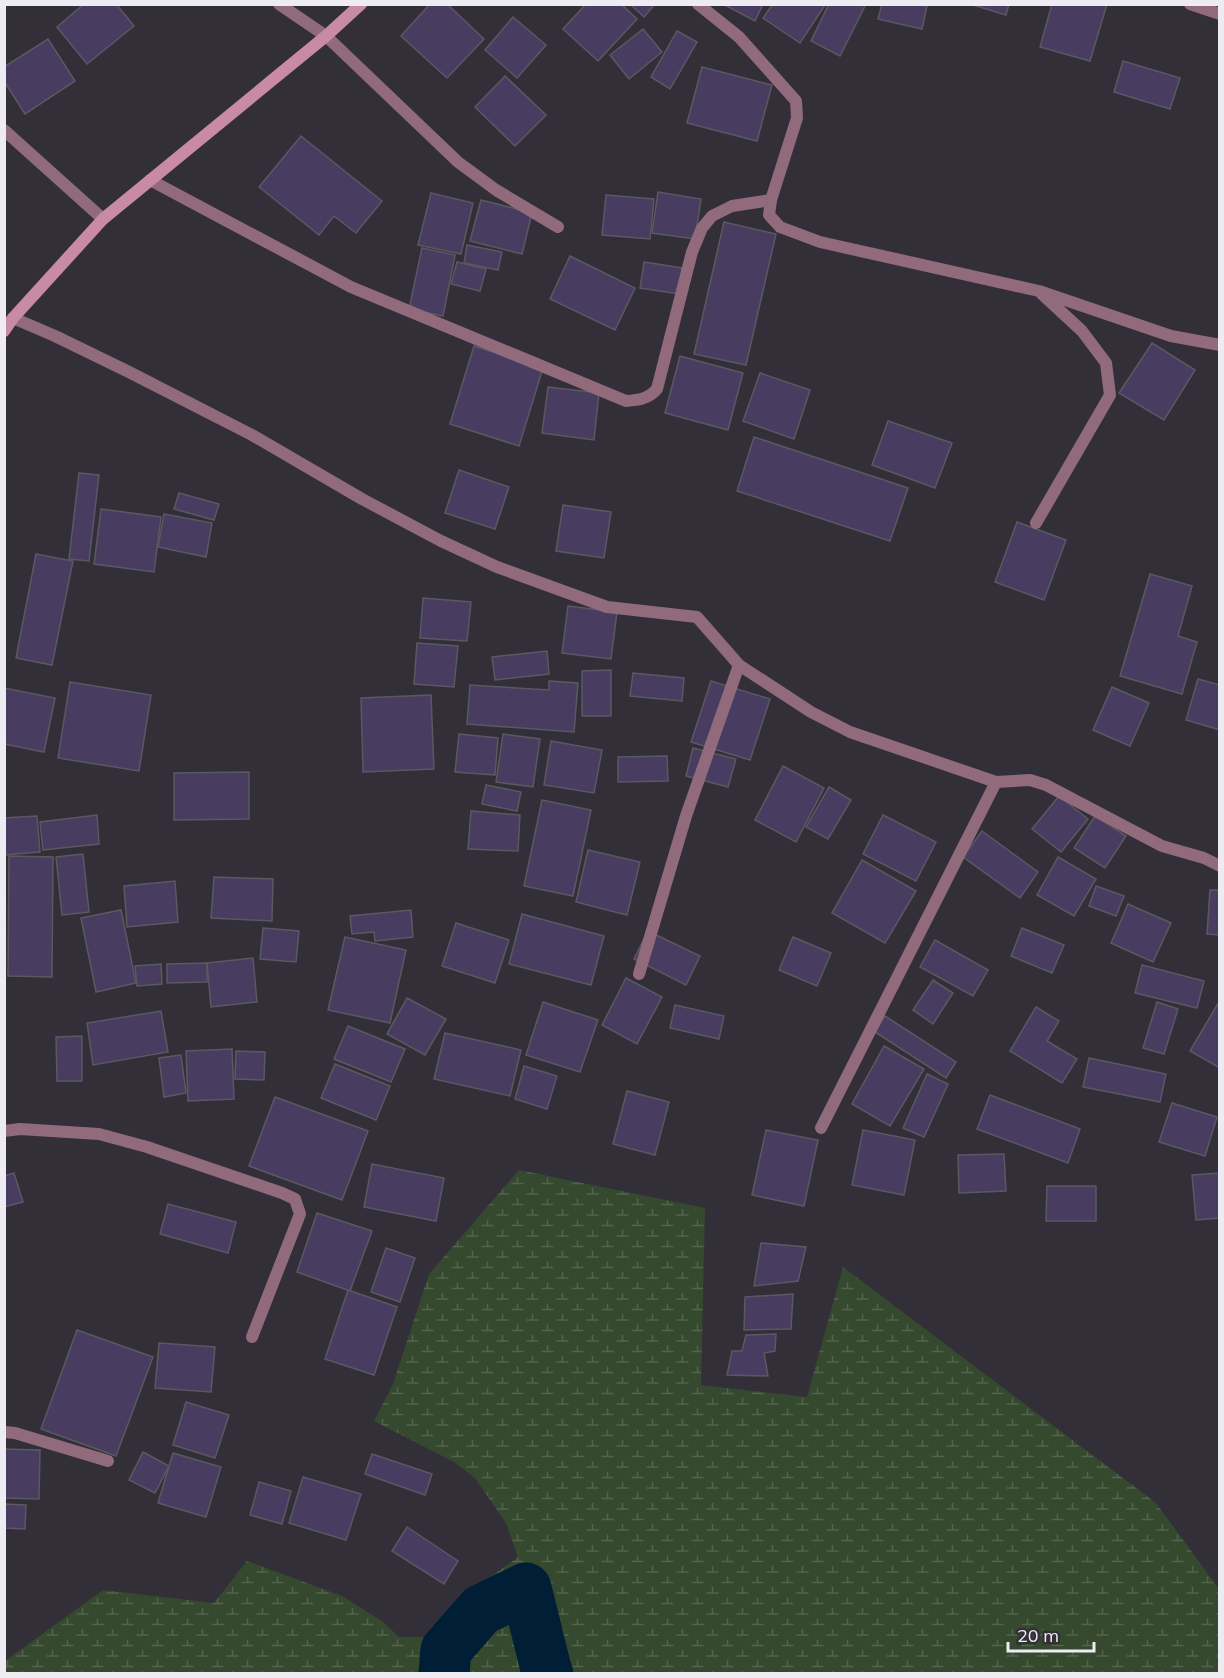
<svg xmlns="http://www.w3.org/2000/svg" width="1224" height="1678" font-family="Mulish,sans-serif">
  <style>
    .wetland { fill: url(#wetland-marsh) }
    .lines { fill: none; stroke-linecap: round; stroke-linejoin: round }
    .river { stroke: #001f37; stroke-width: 51 }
    .building { fill: #483d60; stroke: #5b5862; stroke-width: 1.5 }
    .street { stroke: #916b7b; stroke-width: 12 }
    .secondary { stroke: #c88aa5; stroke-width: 12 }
  </style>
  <defs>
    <pattern id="wetland-marsh" width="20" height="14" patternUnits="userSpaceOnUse" patternTransform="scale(1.5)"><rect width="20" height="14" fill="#35492e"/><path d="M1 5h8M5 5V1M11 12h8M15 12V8" fill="none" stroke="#53634d"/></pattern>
  </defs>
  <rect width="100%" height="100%" fill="#322f39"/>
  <polygon class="wetland" points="519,1170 705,1208 701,1385 807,1397 843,1267 1156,1503 1219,1589 1219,1673 5,1673 5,1661 103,1590 214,1603 247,1561 342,1596 382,1621 399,1637 437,1637 456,1610 489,1578 518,1557 506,1523 475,1478 454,1462 374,1421 393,1384 429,1274"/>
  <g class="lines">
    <polyline class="river" points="444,1674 446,1650 481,1610 526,1588 546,1669 548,1674"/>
  </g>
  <g class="building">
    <polygon points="84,4 116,4 134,26 87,64 57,27"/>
    <polygon points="430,4 447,4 484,39 447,78 401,36"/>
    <polygon points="586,4 621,4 637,19 598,61 563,29"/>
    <polygon points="630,4 655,4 644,17"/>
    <polygon points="723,4 763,4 755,21"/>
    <polygon points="773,4 824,4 825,5 800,43 763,18"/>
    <polygon points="829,4 866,4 840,56 811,41"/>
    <polygon points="882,4 919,4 927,6 922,29 878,19"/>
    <polygon points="970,4 1009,4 1006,15"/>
    <polygon points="1052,4 1107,4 1090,61 1040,47"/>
    <polygon points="513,17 546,45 517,78 485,50"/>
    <polygon points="643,29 662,52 629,79 610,55"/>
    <polygon points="677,31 697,42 670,89 651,77"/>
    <polygon points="48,39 75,81 25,114 4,81 4,67"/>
    <polygon points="1123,61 1180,78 1170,109 1114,92"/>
    <polygon points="702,67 772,85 757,141 687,123"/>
    <polygon points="505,76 546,115 515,146 475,107"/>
    <polygon points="301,136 382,201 356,233 334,216 319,235 259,187"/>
    <polygon points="658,192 701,199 695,239 652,233"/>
    <polygon points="431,193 473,203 461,254 418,245"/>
    <polygon points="606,195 654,199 650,239 602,235"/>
    <polygon points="481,200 532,213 522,254 470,241"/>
    <polygon points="724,222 776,234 746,365 694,354"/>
    <polygon points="467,245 502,252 498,270 464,263"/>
    <polygon points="422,248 455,255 443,316 409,309"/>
    <polygon points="570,256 635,288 615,330 550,299"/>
    <polygon points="457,262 486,269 480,291 451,284"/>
    <polygon points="644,262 682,268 679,294 640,288"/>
    <polygon points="1152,343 1195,370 1164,420 1119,393"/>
    <polygon points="474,346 543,368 519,446 450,424"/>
    <polygon points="680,356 743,373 728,430 665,413"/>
    <polygon points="760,373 810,390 794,439 743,421"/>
    <polygon points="548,387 599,393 594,440 542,433"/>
    <polygon points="888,421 952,443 935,488 872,465"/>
    <polygon points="754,437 908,488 890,541 737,491"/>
    <polygon points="459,470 509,487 495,529 445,513"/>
    <polygon points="79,473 99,475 89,561 69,559"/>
    <polygon points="179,493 219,504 214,520 174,509"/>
    <polygon points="563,505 611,512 604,558 556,551"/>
    <polygon points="101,509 161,517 154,572 94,564"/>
    <polygon points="164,514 212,523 206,557 158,547"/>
    <polygon points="1017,522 1066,540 1044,600 995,582"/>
    <polygon points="36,554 73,561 52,665 16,658"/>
    <polygon points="1150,574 1192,586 1178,636 1197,642 1182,694 1120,676"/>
    <polygon points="423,598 471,602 467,641 420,638"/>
    <polygon points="568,606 617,612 611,659 562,653"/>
    <polygon points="417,643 458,646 454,687 414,684"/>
    <polygon points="547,651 549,674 495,680 492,657"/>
    <polygon points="611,670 611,716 582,716 582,671"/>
    <polygon points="633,673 684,678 682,701 630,696"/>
    <polygon points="1198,679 1220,685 1220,730 1186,720"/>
    <polygon points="549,681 578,683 574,732 467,724 470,685 549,690"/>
    <polygon points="711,681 770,699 750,760 691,742"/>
    <polygon points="70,682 151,695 139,771 58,758"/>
    <polygon points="1112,687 1149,703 1130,746 1093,730"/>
    <polygon points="4,688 55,698 44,752 4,744"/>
    <polygon points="431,695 434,769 363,772 361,698"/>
    <polygon points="459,734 498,738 495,775 455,772"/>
    <polygon points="503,734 540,739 533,787 496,782"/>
    <polygon points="551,741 602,750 594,793 544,785"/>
    <polygon points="693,748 736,759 728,787 686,776"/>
    <polygon points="667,756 668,781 618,782 618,757"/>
    <polygon points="783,766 824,788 796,842 755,820"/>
    <polygon points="249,772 249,819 174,820 174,773"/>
    <polygon points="486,785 521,792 517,811 482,804"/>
    <polygon points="829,787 851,800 828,839 806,827"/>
    <polygon points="1059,796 1088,819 1061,852 1032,829"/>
    <polygon points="542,800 591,810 573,896 524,886"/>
    <polygon points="471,811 520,815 518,851 468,849"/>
    <polygon points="97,815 99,844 43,850 40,822"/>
    <polygon points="883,815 936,842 916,881 863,854"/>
    <polygon points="37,816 40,852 4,855 4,818"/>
    <polygon points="1095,816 1126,836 1105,868 1074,848"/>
    <polygon points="982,831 1038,872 1020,898 963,857"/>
    <polygon points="588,850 640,862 627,915 576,902"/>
    <polygon points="83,854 89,912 62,915 56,857"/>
    <polygon points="9,856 53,857 52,977 8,976"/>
    <polygon points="1058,857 1096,879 1074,916 1037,895"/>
    <polygon points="862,860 916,891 885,943 832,913"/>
    <polygon points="214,877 273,879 272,921 211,918"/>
    <polygon points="175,881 178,922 127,927 124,886"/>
    <polygon points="1096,886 1124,896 1116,916 1089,906"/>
    <polygon points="1210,890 1220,890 1220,935 1207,934"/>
    <polygon points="1128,904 1171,923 1153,962 1111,943"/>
    <polygon points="121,910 136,983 96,992 81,918"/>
    <polygon points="411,910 413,937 375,941 374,932 352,934 350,916"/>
    <polygon points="522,914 604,936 591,985 509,964"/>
    <polygon points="456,923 509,940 495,983 442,966"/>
    <polygon points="263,928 299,931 296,962 260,959"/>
    <polygon points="1022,928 1064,945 1052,973 1011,956"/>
    <polygon points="648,931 700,956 686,985 634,959"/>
    <polygon points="345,937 406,950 390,1023 328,1010"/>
    <polygon points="793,937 831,953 817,986 779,970"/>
    <polygon points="935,940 988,970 973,996 920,967"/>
    <polygon points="253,958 257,1002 211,1007 207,963"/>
    <polygon points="207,963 207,982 167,983 167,964"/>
    <polygon points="161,964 162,984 137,986 135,966"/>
    <polygon points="1142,965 1204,981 1197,1008 1135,993"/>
    <polygon points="626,978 662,997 637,1044 602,1025"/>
    <polygon points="933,980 953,993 933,1024 913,1010"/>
    <polygon points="407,998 446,1019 425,1055 387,1034"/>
    <polygon points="1220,1000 1220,1068 1190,1051"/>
    <polygon points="543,1002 598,1020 580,1072 526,1055"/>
    <polygon points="1157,1002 1178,1009 1164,1054 1143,1048"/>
    <polygon points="675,1005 724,1016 719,1039 670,1028"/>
    <polygon points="1036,1007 1059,1021 1047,1041 1077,1059 1062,1083 1010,1051"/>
    <polygon points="161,1011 168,1052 93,1065 87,1023"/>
    <polygon points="885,1016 956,1062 946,1078 875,1032"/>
    <polygon points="348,1026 405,1049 391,1082 334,1059"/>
    <polygon points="445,1033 521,1050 510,1096 434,1079"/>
    <polygon points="82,1036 82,1081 57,1081 56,1037"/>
    <polygon points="884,1046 924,1069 890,1126 852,1104"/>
    <polygon points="232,1049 234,1099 188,1101 186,1051"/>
    <polygon points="236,1051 265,1052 264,1080 235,1079"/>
    <polygon points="181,1055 186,1093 164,1097 159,1058"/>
    <polygon points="1089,1058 1166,1074 1160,1102 1083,1087"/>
    <polygon points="335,1064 390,1086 376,1120 321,1098"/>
    <polygon points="524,1066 557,1076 547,1109 515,1099"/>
    <polygon points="927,1074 948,1084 924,1137 903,1128"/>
    <polygon points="627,1091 669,1102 655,1155 613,1144"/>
    <polygon points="990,1095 1080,1129 1068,1163 977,1129"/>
    <polygon points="275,1097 368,1131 342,1200 249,1166"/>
    <polygon points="1172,1103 1217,1117 1205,1156 1159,1142"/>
    <polygon points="766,1130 818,1140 804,1206 752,1195"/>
    <polygon points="863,1130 915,1140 904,1195 852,1185"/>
    <polygon points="1004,1154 1006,1191 959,1193 958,1155"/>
    <polygon points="372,1164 444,1178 436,1221 364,1207"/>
    <polygon points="14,1173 23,1202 4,1207 4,1176"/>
    <polygon points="1220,1173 1220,1218 1196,1220 1192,1175"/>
    <polygon points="1047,1186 1096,1186 1096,1221 1046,1221"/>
    <polygon points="168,1204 236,1222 228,1253 160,1234"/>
    <polygon points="317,1213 372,1231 350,1291 297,1272"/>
    <polygon points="761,1243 806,1247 798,1281 754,1286"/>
    <polygon points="386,1248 415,1258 400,1302 371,1292"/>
    <polygon points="348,1290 397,1307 374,1375 325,1359"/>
    <polygon points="793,1294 791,1329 744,1330 745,1297"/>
    <polygon points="77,1330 153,1357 116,1456 41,1429"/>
    <polygon points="776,1334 775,1351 764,1353 768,1376 727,1375 732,1351 742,1351 746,1335"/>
    <polygon points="159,1343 215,1347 211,1392 155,1388"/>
    <polygon points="186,1402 229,1415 215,1458 173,1445"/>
    <polygon points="4,1449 40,1450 39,1499 4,1498"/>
    <polygon points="143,1452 169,1466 155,1493 129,1480"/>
    <polygon points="173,1453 221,1467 206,1517 158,1503"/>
    <polygon points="372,1454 432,1474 425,1495 365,1474"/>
    <polygon points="303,1477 361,1494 346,1540 289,1523"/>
    <polygon points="259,1482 291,1491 282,1524 250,1515"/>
    <polygon points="4,1504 26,1505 25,1529 4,1528"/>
    <polygon points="407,1527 458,1561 444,1584 392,1551"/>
  </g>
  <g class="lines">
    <g class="street">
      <polyline points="279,4 326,36 458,162 496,190 558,227"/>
      <polyline points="698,4 739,37 796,101 797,118 771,200 769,215 780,227 820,242 1039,291 1171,336 1220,345"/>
      <polyline points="1190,4 1220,14"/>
      <polyline points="4,130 103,219"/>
      <path d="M150,180L351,287L626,401C639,400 648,399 657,389L692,252L702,228L712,216L732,206L771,200"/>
      <polyline points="13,318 55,336 129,372 252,435 362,499 441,541 497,567 607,607 697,617 739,665 811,712 850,732 996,782 1030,780 1046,785 1162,846 1204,858 1220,866"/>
      <polyline points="1036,523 1110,395 1106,363 1082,331 1042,294"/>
      <polyline points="639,974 686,816 739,665"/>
      <polyline points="821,1128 996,782"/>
      <polyline points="4,1131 20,1129 99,1134 147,1147 282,1193 295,1199 300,1214 252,1337"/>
      <polyline points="4,1432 15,1433 108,1461"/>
    </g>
    <polyline class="secondary" points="4,331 13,318 103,219 326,36 361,4"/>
  </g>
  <rect width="1224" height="1678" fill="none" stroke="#edecf2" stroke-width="12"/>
  <path d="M1008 1642v9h86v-9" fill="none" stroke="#edecf2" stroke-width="3"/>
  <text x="1017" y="1642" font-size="18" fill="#edecf2" stroke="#322f39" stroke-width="4.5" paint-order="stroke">20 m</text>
</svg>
